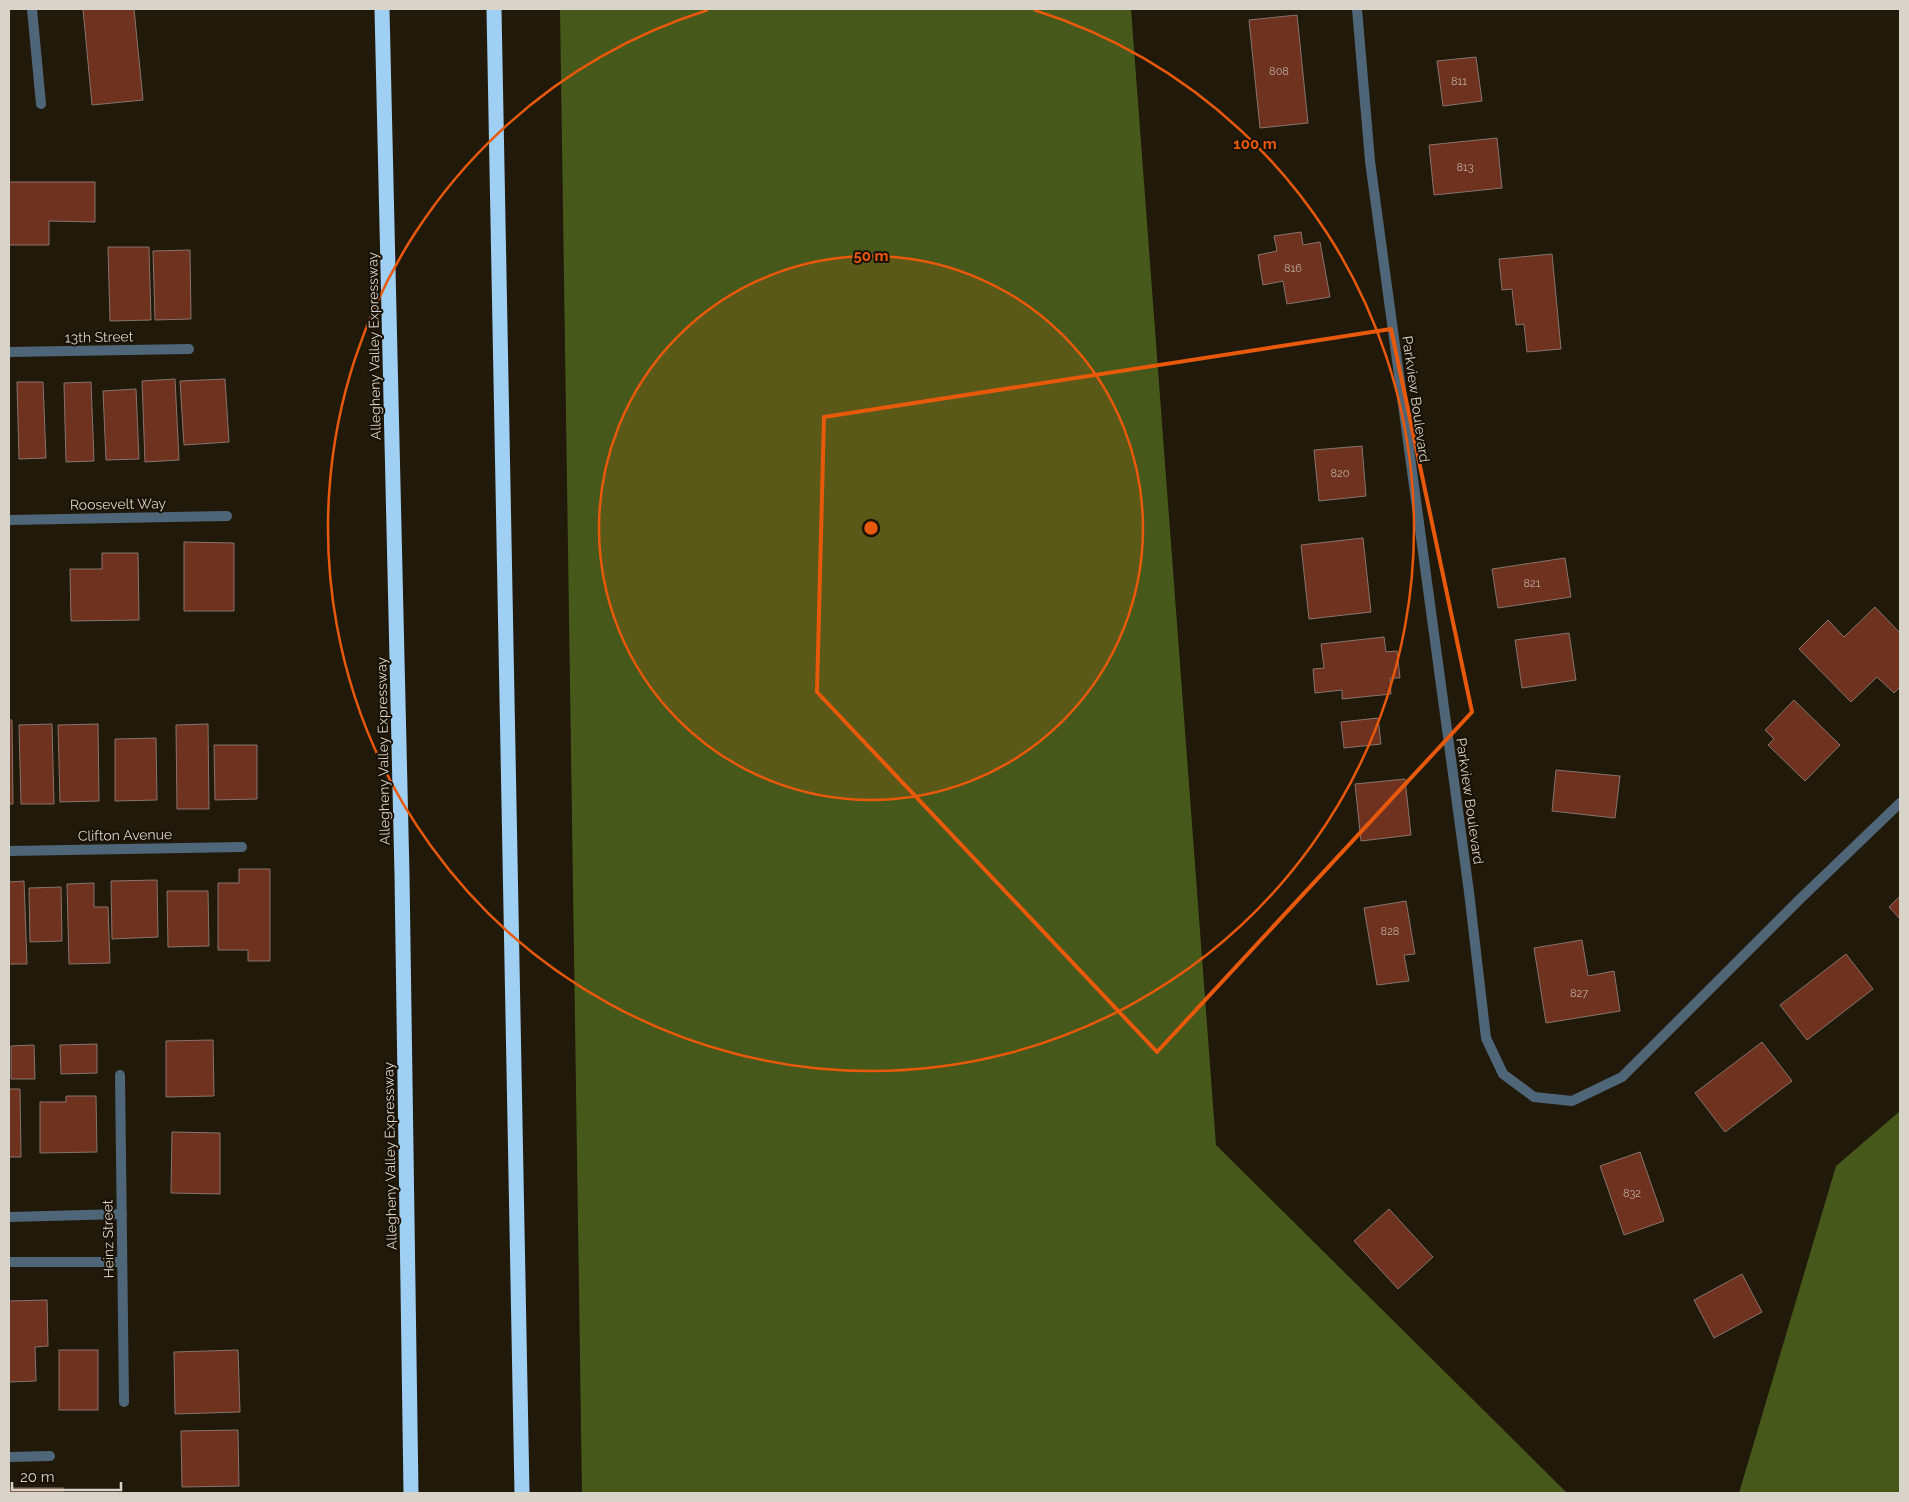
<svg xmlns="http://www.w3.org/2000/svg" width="1909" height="1502" font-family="Raleway,sans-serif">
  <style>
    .forest { fill: #47591a }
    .building { fill: #6e321f; stroke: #88736c }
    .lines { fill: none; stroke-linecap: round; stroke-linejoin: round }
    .service { stroke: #4f6578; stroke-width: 10 }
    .minor { stroke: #4f6578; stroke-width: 10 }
    .motorway { stroke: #a0cff4; stroke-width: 15 }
    .marked { fill: none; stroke: #e8590c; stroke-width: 4; stroke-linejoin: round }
    .ring { fill: none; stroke: #e8590c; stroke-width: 2.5 }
    .labels { text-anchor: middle; stroke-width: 4; stroke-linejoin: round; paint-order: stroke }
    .number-label { font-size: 11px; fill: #beac9f }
    .street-label { font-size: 14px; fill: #d9d4ca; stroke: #181104 }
    .centre { fill: #e8590c; stroke: #181104; stroke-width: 2.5 }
    .ring-label { font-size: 15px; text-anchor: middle; font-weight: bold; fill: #e8590c; stroke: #181104; stroke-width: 4; stroke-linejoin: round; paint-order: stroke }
  </style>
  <rect width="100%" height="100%" fill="#211a0b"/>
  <g class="forest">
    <polygon points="560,9 1131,9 1216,1145 1567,1493 582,1493"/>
    <polygon points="1900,1111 1900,1493 1739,1493 1836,1166"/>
  </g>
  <g class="building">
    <polygon points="83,9 134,9 143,100 92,105"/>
    <polygon points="1297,15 1308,123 1260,128 1249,20"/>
    <polygon points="1476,57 1482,101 1443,106 1437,61"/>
    <polygon points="1497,138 1502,188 1434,195 1429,145"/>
    <polygon points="9,182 95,182 95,222 49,221 49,245 9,245"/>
    <polygon points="1301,232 1303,245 1320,242 1330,297 1287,304 1283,281 1263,285 1258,255 1277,251 1274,236"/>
    <polygon points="108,247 149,247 151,320 110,321"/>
    <polygon points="190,250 191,319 155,320 153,251"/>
    <polygon points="1552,254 1561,349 1527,352 1524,324 1516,325 1512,289 1502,290 1499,259"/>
    <polygon points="175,379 179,460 145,462 142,381"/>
    <polygon points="225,379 229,442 184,445 180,381"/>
    <polygon points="17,382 43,382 46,458 19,459"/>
    <polygon points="91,382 94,461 66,462 64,383"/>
    <polygon points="136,389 139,459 106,460 103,391"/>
    <polygon points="1362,446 1366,496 1319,501 1314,450"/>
    <polygon points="1363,538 1371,612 1309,619 1301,545"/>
    <polygon points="184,542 234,543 234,611 184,611"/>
    <polygon points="102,553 138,553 139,620 71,621 70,569 102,569"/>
    <polygon points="1565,558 1571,597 1498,608 1492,569"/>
    <polygon points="1875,607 1900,633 1900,687 1894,693 1877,677 1851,702 1799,649 1828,620 1844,637"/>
    <polygon points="1569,633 1576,680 1522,688 1515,640"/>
    <polygon points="1384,637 1386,652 1397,651 1400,678 1390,678 1391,694 1342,699 1342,690 1315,693 1313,669 1324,668 1321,644"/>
    <polygon points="1794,700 1840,745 1805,781 1768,745 1774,739 1765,730"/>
    <polygon points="1378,718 1381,744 1344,748 1341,722"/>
    <polygon points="9,720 12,720 13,804 9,804"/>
    <polygon points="52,724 54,804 21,804 19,725"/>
    <polygon points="98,724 99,801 60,802 58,725"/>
    <polygon points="208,724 209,809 177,809 176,725"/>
    <polygon points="156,738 157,800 115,801 115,739"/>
    <polygon points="214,745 257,745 257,799 215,800"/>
    <polygon points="1556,770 1620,776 1615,818 1552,811"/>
    <polygon points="1405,779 1411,835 1361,841 1355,784"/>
    <polygon points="239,869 270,869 270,961 248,961 248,950 218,950 218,883 239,883"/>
    <polygon points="157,880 158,937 112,939 111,881"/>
    <polygon points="24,881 27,964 9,964 9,882"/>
    <polygon points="94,883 94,907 108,907 110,963 69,964 67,884"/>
    <polygon points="61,887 62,941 30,942 29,888"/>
    <polygon points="167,891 208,891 209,946 168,947"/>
    <polygon points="1900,896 1900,919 1889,907"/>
    <polygon points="1406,901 1415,954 1404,955 1409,981 1377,985 1364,908"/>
    <polygon points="1582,940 1588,976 1614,971 1620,1011 1546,1023 1534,948"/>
    <polygon points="1846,954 1873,989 1807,1040 1780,1005"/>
    <polygon points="213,1040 214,1096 166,1097 166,1041"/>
    <polygon points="1762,1042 1792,1081 1725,1132 1695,1093"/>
    <polygon points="97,1044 97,1073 61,1074 60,1045"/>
    <polygon points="34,1045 35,1079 11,1079 11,1046"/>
    <polygon points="9,1089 20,1089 21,1157 9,1157"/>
    <polygon points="66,1096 96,1096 97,1152 40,1153 40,1102 66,1102"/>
    <polygon points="172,1132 220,1133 220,1194 171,1193"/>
    <polygon points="1640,1152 1664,1221 1624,1235 1600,1166"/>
    <polygon points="1389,1209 1433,1257 1398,1289 1354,1241"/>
    <polygon points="1742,1274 1762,1312 1714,1338 1694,1300"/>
    <polygon points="47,1300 48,1346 35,1347 36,1381 9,1382 9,1301"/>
    <rect x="59" y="1350" width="39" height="60"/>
    <polygon points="238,1350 240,1412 175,1414 174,1352"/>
    <polygon points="238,1430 239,1486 182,1487 181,1431"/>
    <rect x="9" y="1488" width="54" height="5"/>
  </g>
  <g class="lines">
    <polyline class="service" points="9,1457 50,1456"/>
    <g class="minor">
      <polyline points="32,9 41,104"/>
      <polyline points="1357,9 1370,161 1469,892 1486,1038 1503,1074 1534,1097 1572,1101 1622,1077 1800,899 1900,803"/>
      <polyline points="9,352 189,349"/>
      <polyline points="9,520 227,516"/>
      <polyline points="9,851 242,847"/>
      <polyline points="120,1075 124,1402"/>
      <polyline points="9,1217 122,1214"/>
      <polyline points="9,1262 122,1262"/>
    </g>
    <g class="motorway">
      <polyline points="382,9 402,875 411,1493"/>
      <polyline points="494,9 522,1493"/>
    </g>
  </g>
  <path class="marked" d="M1391,329L1472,712L1157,1052L817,692L824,417Z"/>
  <circle cx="871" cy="528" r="272" fill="#e8590c" fill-opacity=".12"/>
  <g class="ring">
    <circle cx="871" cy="528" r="272"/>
    <path d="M1034 10A543 543 0 1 1 708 10"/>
  </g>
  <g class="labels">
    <g class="number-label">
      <text x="1279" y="75">808</text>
      <text x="1459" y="85">811</text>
      <text x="1465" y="171">813</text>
      <text x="1293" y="272">816</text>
      <text x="1340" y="477">820</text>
      <text x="1532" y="587">821</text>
      <text x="1390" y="935">828</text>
      <text x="1579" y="997">827</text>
      <text x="1632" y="1197">832</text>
    </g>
    <g class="street-label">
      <text transform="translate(99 337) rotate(-1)" y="5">13th Street</text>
      <text transform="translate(374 346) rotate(-91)" y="5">Allegheny Valley Expressway</text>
      <text transform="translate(1416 399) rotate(82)" y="5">Parkview Boulevard</text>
      <text transform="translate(118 504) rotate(-1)" y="5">Roosevelt Way</text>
      <text transform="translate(383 751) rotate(-91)" y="5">Allegheny Valley Expressway</text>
      <text transform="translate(1470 801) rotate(82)" y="5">Parkview Boulevard</text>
      <text transform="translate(125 835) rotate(-1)" y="5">Clifton Avenue</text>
      <text transform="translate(390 1156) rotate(-91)" y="5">Allegheny Valley Expressway</text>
      <text transform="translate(108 1239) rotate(-91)" y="5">Heinz Street</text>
    </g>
  </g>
  <circle cx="871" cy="528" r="8" class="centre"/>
  <g class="ring-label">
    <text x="1255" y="149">100 m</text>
    <text x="871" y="261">50 m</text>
  </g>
  <rect width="1909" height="1502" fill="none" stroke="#d9d4ca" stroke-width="20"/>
  <path d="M12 1482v8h109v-8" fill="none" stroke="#d9d4ca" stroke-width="2.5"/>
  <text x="20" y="1482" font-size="15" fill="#d9d4ca" stroke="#181104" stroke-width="4" paint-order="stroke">20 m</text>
</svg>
